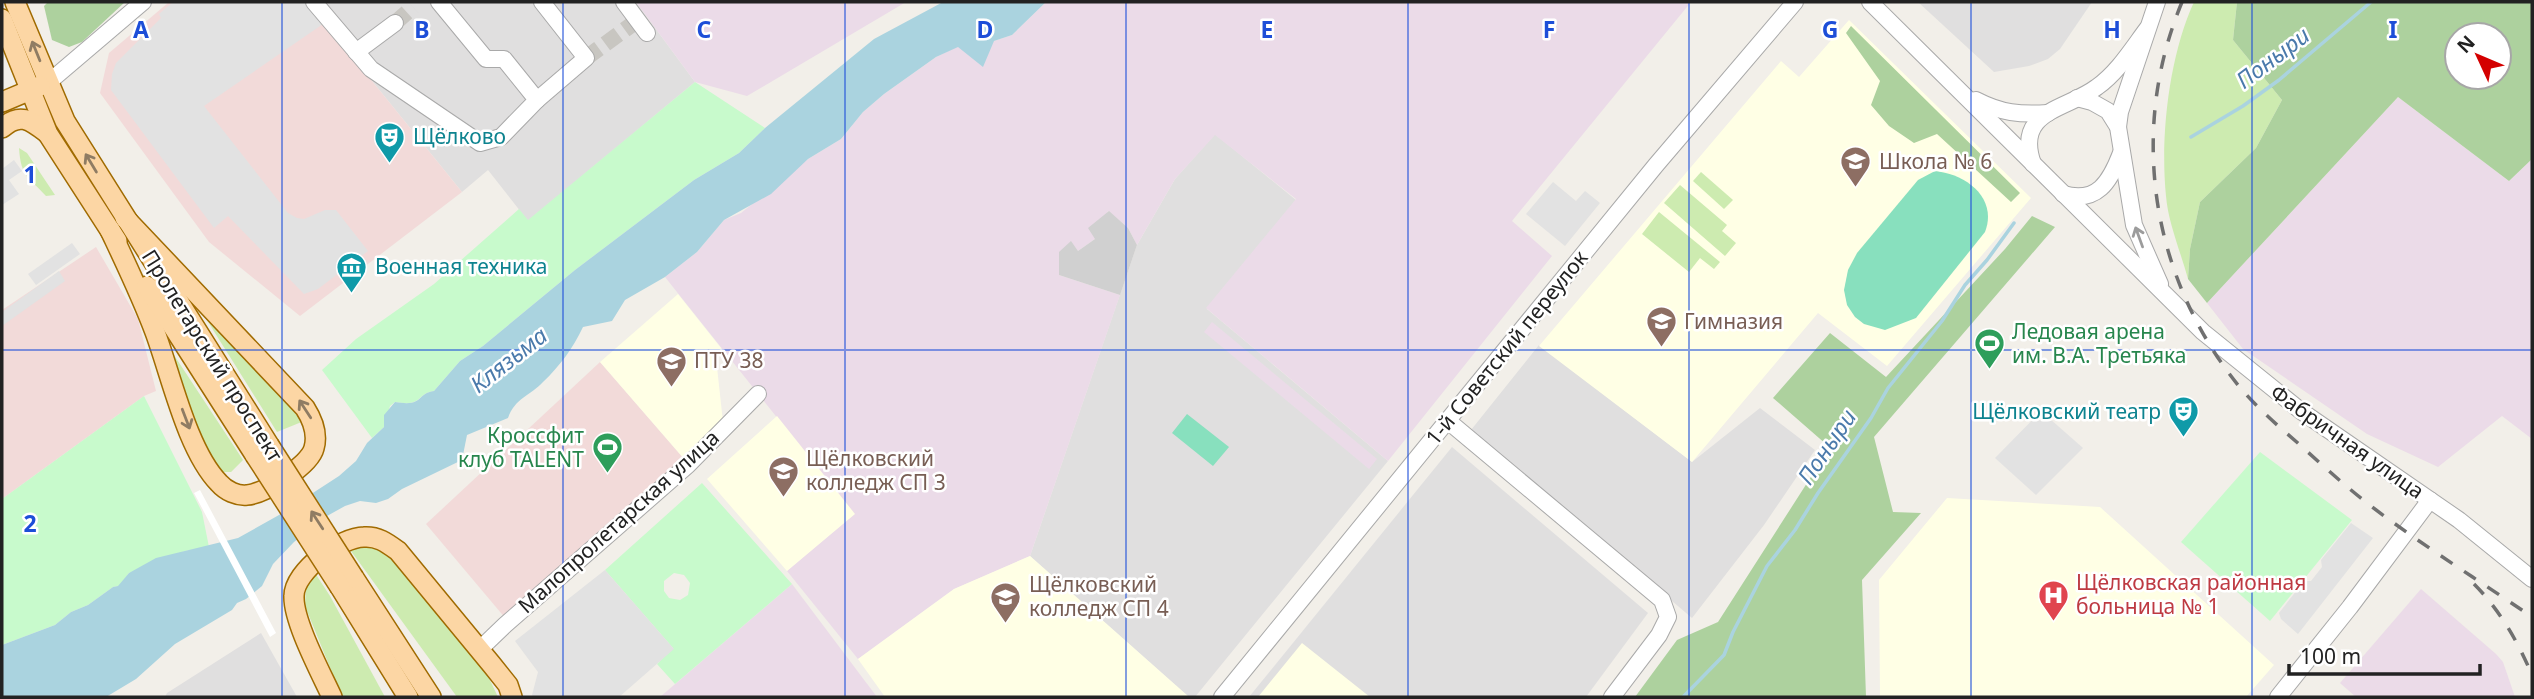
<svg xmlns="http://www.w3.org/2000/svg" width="2534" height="699" font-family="'Noto Sans',sans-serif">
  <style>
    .residential { fill: #e0dfdf }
    .commercial { fill: #f2dad9 }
    .industrial { fill: #ebdbe8 }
    .education { fill: #ffffe5 }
    .religious { fill: #d0d0d0 }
    .grass { fill: #cdebb0 }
    .forest { fill: #add19e; fill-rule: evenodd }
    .park { fill: #c8facc; fill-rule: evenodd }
    .pitch { fill: #88e0be }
    .parking { fill: #e2e2e2 }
    .water { fill: #aad3df }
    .pier { fill: #fff }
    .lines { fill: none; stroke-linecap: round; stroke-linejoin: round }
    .stream { stroke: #aad3df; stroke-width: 3.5 }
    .minor-tunnel { stroke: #c8c6c1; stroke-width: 16; stroke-dasharray: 16 8; stroke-linecap: butt }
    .minor-casing { stroke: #a9a9a9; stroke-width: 18 }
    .major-casing { stroke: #a06b00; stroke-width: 22 }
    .minor { stroke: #fff; stroke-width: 16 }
    .major { stroke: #fcd6a4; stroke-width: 19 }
    .rail { stroke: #707070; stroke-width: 3.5; stroke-dasharray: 14 14; stroke-linecap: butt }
    .major-bridge-casing { stroke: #a06b00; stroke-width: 22; stroke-linecap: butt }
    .major-bridge { stroke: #fcd6a4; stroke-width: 19 }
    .oneway { stroke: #8f7c63 }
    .oneway2 { stroke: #9c9c9c }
    .grid { fill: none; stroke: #1d4ed8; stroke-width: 2; stroke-opacity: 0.55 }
    .labels { text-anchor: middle; stroke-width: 5; stroke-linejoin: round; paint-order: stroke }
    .culture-label { font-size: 21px; fill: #0d838f; stroke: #fff; text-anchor: start }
    .education-label { font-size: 21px; fill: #785e54; stroke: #fff; text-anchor: start }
    .leisure-label { font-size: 21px; fill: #27864d; stroke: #fff; text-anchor: start }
    .street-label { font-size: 21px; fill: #222; stroke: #fff }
    .health-label { font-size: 21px; fill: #be3a42; stroke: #fff; text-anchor: start }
    .water-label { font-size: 23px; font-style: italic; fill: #4a7aab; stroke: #fff }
    .grid-label { font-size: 23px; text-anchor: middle; font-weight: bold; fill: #1d4ed8; stroke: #fff; stroke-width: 5; stroke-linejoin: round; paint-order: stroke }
  </style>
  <rect width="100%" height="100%" fill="#f2efe9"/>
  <g class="residential">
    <polygon points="308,2 636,2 695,82 528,221 488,170 462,192"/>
    <polygon points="1918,2 2092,2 2060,49 2048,59 2029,66 1994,72"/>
    <polygon points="1215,134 1296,200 1207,309 1388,461 1195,697 1189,697 1030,556 1137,245 1175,179"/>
    <polygon points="1539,345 1692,462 1760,408 1815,450 1764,525 1692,618 1471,430"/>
    <polygon points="1452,447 1648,613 1586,697 1249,697"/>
    <polygon points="261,633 297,697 165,697 167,693"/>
  </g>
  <g class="commercial">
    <polygon points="169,2 308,2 462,192 300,316 209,242 100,93 109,53"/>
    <polygon points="96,247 138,319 156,391 144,396 2,499 2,310"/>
    <polygon points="600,362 685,460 506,619 426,524"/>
  </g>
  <g class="industrial">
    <polygon points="636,2 906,2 747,96 695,82"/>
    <polygon points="1046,2 1691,2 1512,221 1552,256 1388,461 1206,308 1296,199 1215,135 1175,179 1137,245 1128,228 1108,211 1095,239 1078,251 1071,242 1059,275 1120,295 1030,556 954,589 858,659 787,571 854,514 665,277 697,252 724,220 741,213 808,159 841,139 863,112 884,94 936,57 958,46 994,41 1012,35"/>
    <polygon points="2398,97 2509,181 2532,159 2532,439 2502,416 2438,467 2367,434 2243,349 2207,303"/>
    <polygon points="1212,322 1377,459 1369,469 1204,332"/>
    <polygon points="792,584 877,697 660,697"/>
    <polygon points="2421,589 2496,654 2503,662 2515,697 2356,697 2340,683"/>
  </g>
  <g class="education">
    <polygon points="1849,20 2031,198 1887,366 1818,313 1692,462 1539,346 1781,61 1799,77"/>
    <polygon points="678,294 721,348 716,358 723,422 685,460 600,362"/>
    <polygon points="777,416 855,514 787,571 707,479"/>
    <polygon points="1947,498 2100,507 2274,665 2246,697 1880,697 1879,580"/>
    <polygon points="1030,556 1189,697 885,697 858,659 954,589"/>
    <polygon points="1302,643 1370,697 1258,697"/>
  </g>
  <polygon class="religious" points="1109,211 1128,228 1137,245 1120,295 1059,275 1059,252 1071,241 1078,251 1095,239 1088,228"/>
  <g class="grass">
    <path d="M2194,2H2237L2233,40L2282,100L2256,148L2200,202L2190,249L2188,279C2181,253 2168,222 2166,196C2160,137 2169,56 2194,2Z"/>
    <path d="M19,148L27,153L55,195L46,196C29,177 21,178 19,148Z"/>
    <polygon points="1701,172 1733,200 1724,209 1693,181"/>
    <polygon points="1680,185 1727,225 1722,231 1736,243 1725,256 1664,203"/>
    <polygon points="1659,212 1720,262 1714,269 1700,258 1689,272 1642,234"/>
    <polygon points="200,309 287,399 304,421 277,432"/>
    <path d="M170,349L243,460L231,472H219C195,435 183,391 170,349Z"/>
    <polygon points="364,546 374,547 391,559 487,674 498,697 457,697 351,551"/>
    <polygon points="315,573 330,596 385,697 342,697 305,606 306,585"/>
  </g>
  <g class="forest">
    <polygon points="48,2 125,2 82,42 69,47 52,40 44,6"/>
    <path d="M2237,2H2532V159L2509,181L2398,97L2207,303L2188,279L2190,249L2200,202L2256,148L2282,100L2233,40ZM2457,35H2499V77H2457Z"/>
    <polygon points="1851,26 2020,193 2011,202 1937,134 1914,143 1889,126 1871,105 1880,81 1846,33"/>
    <polygon points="2032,216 2055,227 1874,437 1893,512 1921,513 1862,580 1866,697 1635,697 1677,640 1718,622 1816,469 1827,445 1773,398 1830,333 1886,377 2005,249"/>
  </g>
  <g class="park">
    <path d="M695,82L765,128L739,153L694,180L575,270L483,346L460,361L434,391C415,394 424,407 395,402L390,406L384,427L372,438L322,370L356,339L434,284L519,209L528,220Z"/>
    <polygon points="144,396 202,512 209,547 185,551 129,573 119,586 113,587 88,605 71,612 55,625 2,645 2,499"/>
    <polygon points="2260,452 2352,520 2270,621 2181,542"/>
    <path d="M702,483L792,584L675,684L657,664L673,648L605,570ZM674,573L684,575L690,583L688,595L680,600L669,598L664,591V581Z"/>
  </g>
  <g class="pitch">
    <path d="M1935,171C1966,174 1998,198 1985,232L1916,318L1885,330L1864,324L1855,317L1847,305L1844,290L1848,270L1857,253L1918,180Z"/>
    <polygon points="1187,414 1229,447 1213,466 1172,433"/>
  </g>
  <g class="parking">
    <polygon points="173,2 305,2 323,24 204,106 288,213 297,218 304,219 325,210 336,210 368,251 318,289 304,294 228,216 214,228 111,90 112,74 116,63 161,18 159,14"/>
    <polygon points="14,160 22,171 9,180 19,194 2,205 2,169"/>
    <polygon points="1553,182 1576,201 1585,191 1600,203 1565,246 1526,214"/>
    <polygon points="72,243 80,254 36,285 28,274"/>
    <polygon points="59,271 65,281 2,326 2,312"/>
    <polygon points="2041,411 2083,448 2036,495 1995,458"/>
    <polygon points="2351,523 2373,538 2298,634 2281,619 2279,613 2304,581 2311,581 2322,567 2321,560"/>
    <polygon points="605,570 674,649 619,697 534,697 532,695 538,672 515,641"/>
  </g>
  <path class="water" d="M943,2H1046L1012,35L994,41L983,67L958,47L936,57L884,94L863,112L841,139L808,159L771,194L724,220L697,252L665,277L625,300L612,321L583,327C573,348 560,366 543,382C530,396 515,398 508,418L467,435L462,460L402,489L388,499L376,503L360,501L345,506L327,516L294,542L273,564L262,586L246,599L237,603L232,610L175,644L136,679L106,697H2V645L55,625L71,612L88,605L113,587L118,586L129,573L156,558L238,538L279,515L339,476L356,461L367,443L384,427V415L395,402C425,407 415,394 434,391L460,361L483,346L575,270L694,180L739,153L765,128L874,39Z"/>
  <polygon class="pier" points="200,490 276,633 270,637 194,493"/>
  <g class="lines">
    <g class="stream">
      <polyline points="2191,137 2243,106 2279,80 2371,2"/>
      <polyline points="1683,697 1724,655 1733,632 1767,566 1795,530 1818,493 1871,418 1888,388 1942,321 1965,285 1987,260 2014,223"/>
    </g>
    <g class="minor-tunnel">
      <polyline points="395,23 413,7"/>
      <polyline points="586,58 638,20"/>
    </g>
    <defs>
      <g id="minor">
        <polyline points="314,2 371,69 480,143 501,137 537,100 504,59 486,59 439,2"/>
        <polyline points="624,2 647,33"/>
        <polyline points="1870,2 2203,332 2301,411 2459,520 2532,579"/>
        <polyline points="356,52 395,23"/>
        <polyline points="49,82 143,2"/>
        <polyline points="2077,98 2092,102 2108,111 2118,127 2134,225 2160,284"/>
        <polyline points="537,100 586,58 542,2"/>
        <path d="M1976,100C2001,113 2020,115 2048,113"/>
        <polyline points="2118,127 2120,112 2157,2"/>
        <path d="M2033,164C2014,110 2067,110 2097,87C2118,72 2132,49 2147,29"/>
        <path d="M2063,194C2097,204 2110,182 2121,153"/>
        <polyline points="1448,421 1662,600 1668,617 1659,635 1612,697"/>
        <polyline points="480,649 505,625 688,465 758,394"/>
        <polyline points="1222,697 1656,165 1795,2"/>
        <polyline points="2278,697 2350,607 2430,500"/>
      </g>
      <g id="major">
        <polyline points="15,2 65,121 269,445"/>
        <polyline points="2,19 48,134 117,241"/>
        <polyline points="2,102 40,86"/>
        <path d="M2,128C20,112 30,120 47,133"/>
        <path d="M110,230C126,264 142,297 155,332C171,375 187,450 219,483C226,491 237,496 247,495C265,494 310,465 314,448C318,434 312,419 305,408L125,218"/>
        <polyline points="147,286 255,455"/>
        <polyline points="354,578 431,697"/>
        <polyline points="340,587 408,697"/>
        <path d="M332,697C321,673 293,621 294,596C294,571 341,537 364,537C378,536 387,543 398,551L492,665L508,685L512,697"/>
      </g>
    </defs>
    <use href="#minor" class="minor-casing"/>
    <use href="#major" class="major-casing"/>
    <use href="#minor" class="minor"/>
    <use href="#major" class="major"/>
    <g class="rail">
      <path d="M2182,2C2158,60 2149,120 2155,183C2162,256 2192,328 2238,385C2256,407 2278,426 2299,444C2321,464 2343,484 2367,503C2420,544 2477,579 2532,617"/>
      <path d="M2474,584C2500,610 2518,642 2532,675"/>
    </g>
    <defs>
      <g id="major-bridge">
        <polyline points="269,445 354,578"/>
        <polyline points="255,455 340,587"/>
      </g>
    </defs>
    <use href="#major-bridge" class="major-bridge-casing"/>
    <use href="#major-bridge" class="major-bridge"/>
  </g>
  <defs><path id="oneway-shaft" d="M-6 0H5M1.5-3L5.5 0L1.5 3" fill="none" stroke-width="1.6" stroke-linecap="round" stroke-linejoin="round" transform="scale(1.75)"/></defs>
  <g class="oneway">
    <use href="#oneway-shaft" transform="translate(36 51) rotate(-112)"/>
    <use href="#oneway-shaft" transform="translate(91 163) rotate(-121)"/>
    <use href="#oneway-shaft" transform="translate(305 409) rotate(-123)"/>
    <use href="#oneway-shaft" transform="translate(186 419) rotate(69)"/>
    <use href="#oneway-shaft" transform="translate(317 520) rotate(-123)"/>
  </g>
  <use class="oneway2" href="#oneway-shaft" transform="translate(2139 237) rotate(-110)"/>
  <path class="grid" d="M282,2V697M563,2V697M845,2V697M1126,2V697M1408,2V697M1689,2V697M1971,2V697M2252,2V697M2,350H2532"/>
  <defs>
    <symbol id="theatre-pin" viewBox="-11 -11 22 30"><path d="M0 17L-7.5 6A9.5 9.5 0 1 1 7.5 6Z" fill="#0f9aa8" stroke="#fff"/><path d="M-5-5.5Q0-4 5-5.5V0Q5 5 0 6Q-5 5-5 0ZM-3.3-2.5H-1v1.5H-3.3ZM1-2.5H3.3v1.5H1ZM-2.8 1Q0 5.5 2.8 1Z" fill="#fff"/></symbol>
    <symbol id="school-pin" viewBox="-11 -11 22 30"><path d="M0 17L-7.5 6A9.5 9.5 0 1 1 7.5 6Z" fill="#8d6e63" stroke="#fff"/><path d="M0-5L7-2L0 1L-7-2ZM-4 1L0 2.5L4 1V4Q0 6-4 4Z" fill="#fff"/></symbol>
    <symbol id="museum-pin" viewBox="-11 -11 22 30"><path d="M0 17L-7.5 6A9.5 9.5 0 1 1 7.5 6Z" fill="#0f9aa8" stroke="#fff"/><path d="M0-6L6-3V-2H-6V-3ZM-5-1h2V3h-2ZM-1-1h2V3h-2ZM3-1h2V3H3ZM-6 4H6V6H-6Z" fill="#fff"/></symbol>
    <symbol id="stadium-pin" viewBox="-11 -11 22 30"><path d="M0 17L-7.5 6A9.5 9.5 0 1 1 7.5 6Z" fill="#2e9e5b" stroke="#fff"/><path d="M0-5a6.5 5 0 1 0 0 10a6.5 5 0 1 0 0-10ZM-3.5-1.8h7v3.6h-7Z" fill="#fff"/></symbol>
    <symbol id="university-pin" viewBox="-11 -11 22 30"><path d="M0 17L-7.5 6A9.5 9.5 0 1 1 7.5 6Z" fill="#8d6e63" stroke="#fff"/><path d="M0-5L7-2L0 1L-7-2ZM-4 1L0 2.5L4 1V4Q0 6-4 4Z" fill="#fff"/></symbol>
    <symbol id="hospital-pin" viewBox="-11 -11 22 30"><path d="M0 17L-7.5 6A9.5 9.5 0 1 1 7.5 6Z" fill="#e0444e" stroke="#fff"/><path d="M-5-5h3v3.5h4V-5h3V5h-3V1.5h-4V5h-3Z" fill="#fff"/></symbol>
  </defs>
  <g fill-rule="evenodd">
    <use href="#theatre-pin" x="372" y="120" width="35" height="47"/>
    <use href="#school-pin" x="1838" y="144" width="35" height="47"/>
    <use href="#museum-pin" x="334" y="250" width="35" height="47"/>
    <use href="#school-pin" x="1644" y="304" width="35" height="47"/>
    <use href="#stadium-pin" x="1972" y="326" width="35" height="47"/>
    <use href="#university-pin" x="654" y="344" width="35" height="47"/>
    <use href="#theatre-pin" x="2166" y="394" width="35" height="47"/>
    <use href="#stadium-pin" x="590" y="430" width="35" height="47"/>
    <use href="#university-pin" x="766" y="454" width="35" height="47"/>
    <use href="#hospital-pin" x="2036" y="578" width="35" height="47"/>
    <use href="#university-pin" x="988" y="580" width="35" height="47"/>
  </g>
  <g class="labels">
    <g class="culture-label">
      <text x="413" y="144">Щёлково</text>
      <text x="375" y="274">Военная техника</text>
      <text x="2161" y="419" text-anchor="end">Щёлковский театр</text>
    </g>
    <g class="education-label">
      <text x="1879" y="169">Школа № 6</text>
      <text x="1684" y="329">Гимназия</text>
      <text x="694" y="368">ПТУ 38</text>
      <text x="806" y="466">Щёлковский<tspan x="806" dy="24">колледж СП 3</tspan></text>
      <text x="1029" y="592">Щёлковский<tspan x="1029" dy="24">колледж СП 4</tspan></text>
    </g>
    <g class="leisure-label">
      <text x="2012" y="339">Ледовая арена<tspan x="2012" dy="24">им. В.А. Третьяка</tspan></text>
      <text x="584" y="443" text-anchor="end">Кроссфит<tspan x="584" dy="24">клуб TALENT</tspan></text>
    </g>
    <g class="street-label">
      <text transform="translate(1507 348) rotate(-51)" y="7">1-й Советский переулок</text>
      <text transform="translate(212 356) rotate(58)" y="7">Пролетарский проспект</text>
      <text transform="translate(2347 442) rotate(35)" y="7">Фабричная улица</text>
      <text transform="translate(619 522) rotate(-42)" y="7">Малопролетарская улица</text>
    </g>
    <g class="health-label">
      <text x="2076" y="590">Щёлковская районная<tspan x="2076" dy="24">больница № 1</tspan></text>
    </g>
    <g class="water-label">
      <text transform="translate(2273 58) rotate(-37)" y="8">Поныри</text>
      <text transform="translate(509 360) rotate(-38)" y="8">Клязьма</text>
      <text transform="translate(1827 447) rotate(-56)" y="8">Поныри</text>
    </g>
  </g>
  <g class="grid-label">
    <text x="141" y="38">A</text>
    <text x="422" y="38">B</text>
    <text x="704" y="38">C</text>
    <text x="985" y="38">D</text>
    <text x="1267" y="38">E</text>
    <text x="1549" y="38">F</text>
    <text x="1830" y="38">G</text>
    <text x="2112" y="38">H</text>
    <text x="2393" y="38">I</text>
    <text x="30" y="183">1</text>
    <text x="30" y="532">2</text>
  </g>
  <rect width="2534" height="699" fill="none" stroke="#222222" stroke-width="7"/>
  <g transform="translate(2478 56) rotate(314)"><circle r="33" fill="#ffffff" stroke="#a7a7a7" stroke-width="2"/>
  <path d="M0-5L12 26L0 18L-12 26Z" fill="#d40000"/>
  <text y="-10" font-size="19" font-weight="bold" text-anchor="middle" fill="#222222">N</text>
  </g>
  <path d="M2289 664v10h191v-10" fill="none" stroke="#222222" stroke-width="3.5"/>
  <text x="2300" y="664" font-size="21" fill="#222222" stroke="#ffffff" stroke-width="5" paint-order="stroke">100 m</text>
</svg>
